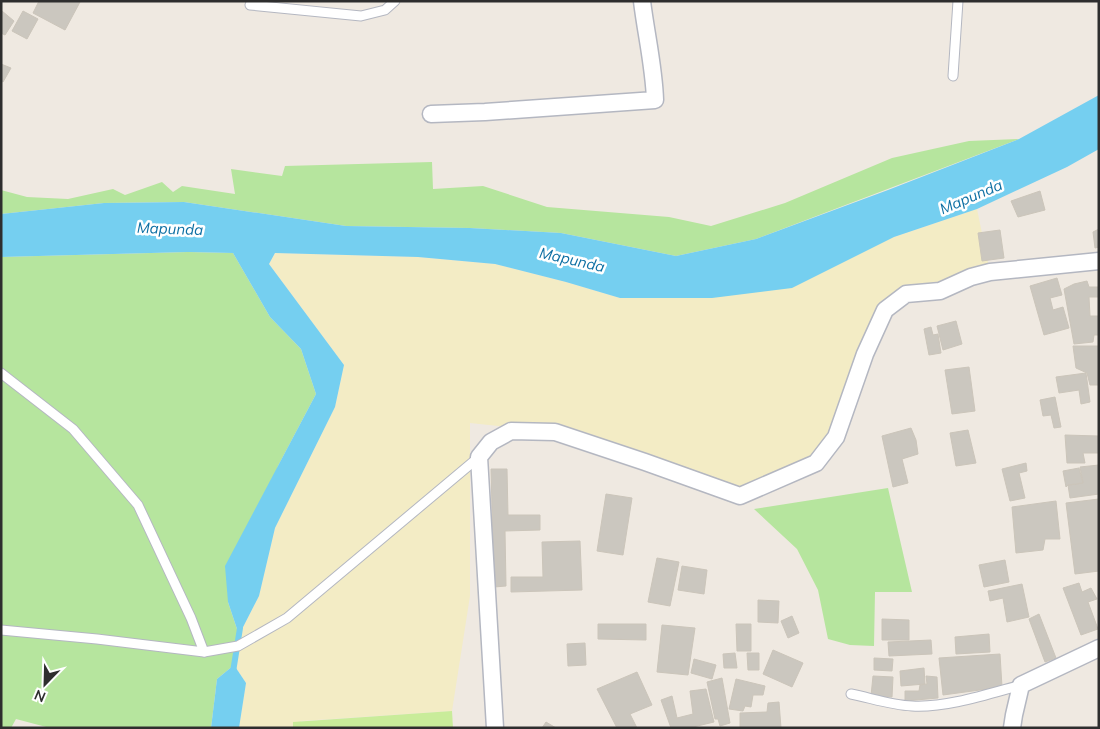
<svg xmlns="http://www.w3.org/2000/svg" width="1100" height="729" font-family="Mulish,sans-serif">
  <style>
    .green { fill: #b6e59e }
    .sand { fill: #f3ecc5 }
    .pitch { fill: #c9ec9a }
    .water { fill: #75cff0 }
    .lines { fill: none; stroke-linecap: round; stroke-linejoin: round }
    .stream { stroke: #75cff0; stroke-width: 6 }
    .building { fill: #cbc7bf; stroke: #cbc5ba }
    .service-casing { stroke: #b4b7c1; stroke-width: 11 }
    .minor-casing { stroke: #b4b7c1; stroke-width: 19 }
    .service { stroke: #fff; stroke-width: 9 }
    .minor { stroke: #fff; stroke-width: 16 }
    .labels { text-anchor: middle; stroke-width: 5; stroke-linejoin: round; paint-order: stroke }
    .water-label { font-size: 15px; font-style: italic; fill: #0d6fa3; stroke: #fff }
  </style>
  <rect width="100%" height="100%" fill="#efe9e1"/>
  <g class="green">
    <polygon points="1019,139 756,239 676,256 561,233 470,228 346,226 184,202 104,203 1,214 1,190 27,197 68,199 113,189 125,195 162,182 173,192 182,186 235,194 231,169 282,176 285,166 432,162 433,189 483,186 547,207 669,217 711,226 785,203 892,158 969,141"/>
    <polygon points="188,252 233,253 270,317 301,349 316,394 278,466 228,602 239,635 238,646 234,665 217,679 211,728 50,728 16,719 11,728 1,728 1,257"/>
    <polygon points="888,488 912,592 875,592 874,646 850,645 828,639 818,590 797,549 754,509"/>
  </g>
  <polygon class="sand" points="977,209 990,272 885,310 816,463 740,496 555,432 470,423 470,596 452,711 301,721 301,728 239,728 246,683 234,665 238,646 239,635 259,596 275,528 335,407 344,365 269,264 275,253 418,257 495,264 566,282 620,298 894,237"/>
  <polygon class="pitch" points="452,711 453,728 293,728 293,722"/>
  <g class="water">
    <polygon points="1099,95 1099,149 1067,167 977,209 894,237 792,288 712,298 620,298 566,282 495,264 418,257 275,253 269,264 344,365 335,407 275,528 259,596 239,635 228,602 225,566 316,394 301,349 270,317 233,253 188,252 1,257 1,214 104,203 184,202 346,226 470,228 561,233 676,256 756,239 888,190 1019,139"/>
    <polygon points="234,665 246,683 239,728 211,728 217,679"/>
  </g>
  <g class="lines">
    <polyline class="stream" points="233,672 240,628"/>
  </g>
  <g class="building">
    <polygon points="39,1 79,1 80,2 65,30 33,13"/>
    <polygon points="1,11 2,11 14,21 5,35 1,33"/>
    <polygon points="23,11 38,19 27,39 12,31"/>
    <polygon points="1,64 11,68 3,82 1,81"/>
    <polygon points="1040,191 1045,210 1018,217 1011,201"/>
    <polygon points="1099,229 1099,247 1095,248 1093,232"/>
    <polygon points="1000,230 1004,258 982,261 978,233"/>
    <polygon points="1057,278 1062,295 1050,298 1053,310 1063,307 1069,328 1044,335 1030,286"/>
    <polygon points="1087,281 1089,287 1099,287 1099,297 1089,297 1090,316 1099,316 1099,335 1094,335 1093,342 1074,344 1064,289 1074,284"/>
    <polygon points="956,321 962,344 943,350 937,326"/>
    <polygon points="931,327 933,335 938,334 941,353 929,355 924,329"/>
    <polygon points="1073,346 1099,346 1099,385 1090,385 1087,373 1076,368"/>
    <polygon points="969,367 975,411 952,414 945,370"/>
    <polygon points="1086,373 1090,402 1081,404 1079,390 1059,393 1056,377"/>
    <polygon points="1055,397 1061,427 1054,428 1051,415 1043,416 1040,400"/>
    <polygon points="911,428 916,440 918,454 902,459 908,483 893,487 882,436"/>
    <polygon points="968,430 976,463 956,466 950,433"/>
    <polygon points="1065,435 1098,436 1099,453 1083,453 1085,463 1067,463"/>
    <polygon points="1026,463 1027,471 1019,473 1025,498 1010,501 1002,469"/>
    <polygon points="1099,465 1099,494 1070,498 1068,485 1083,483 1080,467"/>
    <polygon points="1079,468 1083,483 1068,485 1066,487 1063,471"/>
    <polygon points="491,469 507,469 508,515 540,515 540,530 505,531 506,586 494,587"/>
    <polygon points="606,494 632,498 623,555 597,551"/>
    <polygon points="1099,499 1099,571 1075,574 1066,503"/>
    <polygon points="1056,501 1060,539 1045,539 1043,550 1016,553 1012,507"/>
    <polygon points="580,541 582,590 511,592 511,577 543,577 542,542"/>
    <polygon points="657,558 679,562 670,606 648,602"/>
    <polygon points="1005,560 1009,582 984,587 979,565"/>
    <polygon points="682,566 707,570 704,594 678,590"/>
    <polygon points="1079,583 1082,592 1091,588 1097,599 1088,602 1098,629 1081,635 1063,588"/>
    <polygon points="1022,584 1029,617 1007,622 1003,598 990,601 988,591"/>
    <polygon points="758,600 779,601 778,623 758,622"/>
    <polygon points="1039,614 1056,658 1045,662 1029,619"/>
    <polygon points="792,616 799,633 788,638 781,621"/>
    <polygon points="882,619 909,620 909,640 882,640"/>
    <polygon points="598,624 646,624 646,640 598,639"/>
    <polygon points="736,624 751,624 751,651 737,651"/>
    <polygon points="662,625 695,628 688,675 657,672"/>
    <polygon points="989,634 990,652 956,654 955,637"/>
    <polygon points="931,640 932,654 889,656 888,642"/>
    <polygon points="585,643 586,665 568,666 567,644"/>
    <polygon points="773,650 803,663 792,687 763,674"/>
    <polygon points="735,653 737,668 724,668 723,654"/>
    <polygon points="747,653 759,653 759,670 748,670"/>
    <polygon points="1000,654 1002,687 943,695 939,658"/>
    <polygon points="874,658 893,659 892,671 874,670"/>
    <polygon points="694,659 716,665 712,679 691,673"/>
    <polygon points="924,668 925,684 901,686 900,671"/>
    <polygon points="637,672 652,705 630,714 637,728 617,728 597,689"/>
    <polygon points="873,676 893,677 892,697 871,696"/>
    <polygon points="926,676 937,677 938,698 905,701 905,691 919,691 920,685 927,684"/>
    <polygon points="722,678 730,723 720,726 718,719 715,719 707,682"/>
    <polygon points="736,679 765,686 763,695 753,695 751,707 745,706 743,711 729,709"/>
    <polygon points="706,689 714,722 689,728 671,728 661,700 672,696 677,718 693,714 690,691"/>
    <polygon points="779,702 781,728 740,728 740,713 767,712 768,703"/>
    <polygon points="546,722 556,728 542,728"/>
  </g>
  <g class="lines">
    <defs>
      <g id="service">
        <polyline points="250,5 361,16 385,10 395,1"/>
        <polyline points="953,76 958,1"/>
        <polyline points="1,373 73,429 138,505 191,618 204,652"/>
        <polyline points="1,630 97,639 204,652 238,646 287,618 479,457"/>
        <path d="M851,694C871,698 891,705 912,706C946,708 988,694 1021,685"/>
      </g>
      <g id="minor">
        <path d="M431,114L485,112L655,100C654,67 646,34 642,1"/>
        <polyline points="495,728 479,457 491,442 511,431 555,432 645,462 740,496 816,463 836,437 865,354 885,310 906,294 940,291 971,277 990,272 1099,261"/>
        <polyline points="1012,728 1014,715 1021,685 1099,648"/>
      </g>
    </defs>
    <use href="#service" class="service-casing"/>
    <use href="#minor" class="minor-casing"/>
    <use href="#service" class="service"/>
    <use href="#minor" class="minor"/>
  </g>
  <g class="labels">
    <g class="water-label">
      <text transform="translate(971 197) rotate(-23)" y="5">Mapunda</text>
      <text transform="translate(170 229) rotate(2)" y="5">Mapunda</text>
      <text transform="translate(572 260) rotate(13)" y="5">Mapunda</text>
    </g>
  </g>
  <rect width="1100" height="729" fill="none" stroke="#2e2e2e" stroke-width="5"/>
  <g transform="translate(45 684) rotate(203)" stroke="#ffffff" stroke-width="4" paint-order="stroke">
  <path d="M0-4L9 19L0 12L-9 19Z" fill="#2e2e2e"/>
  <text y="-8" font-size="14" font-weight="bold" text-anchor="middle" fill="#2e2e2e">N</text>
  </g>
</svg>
